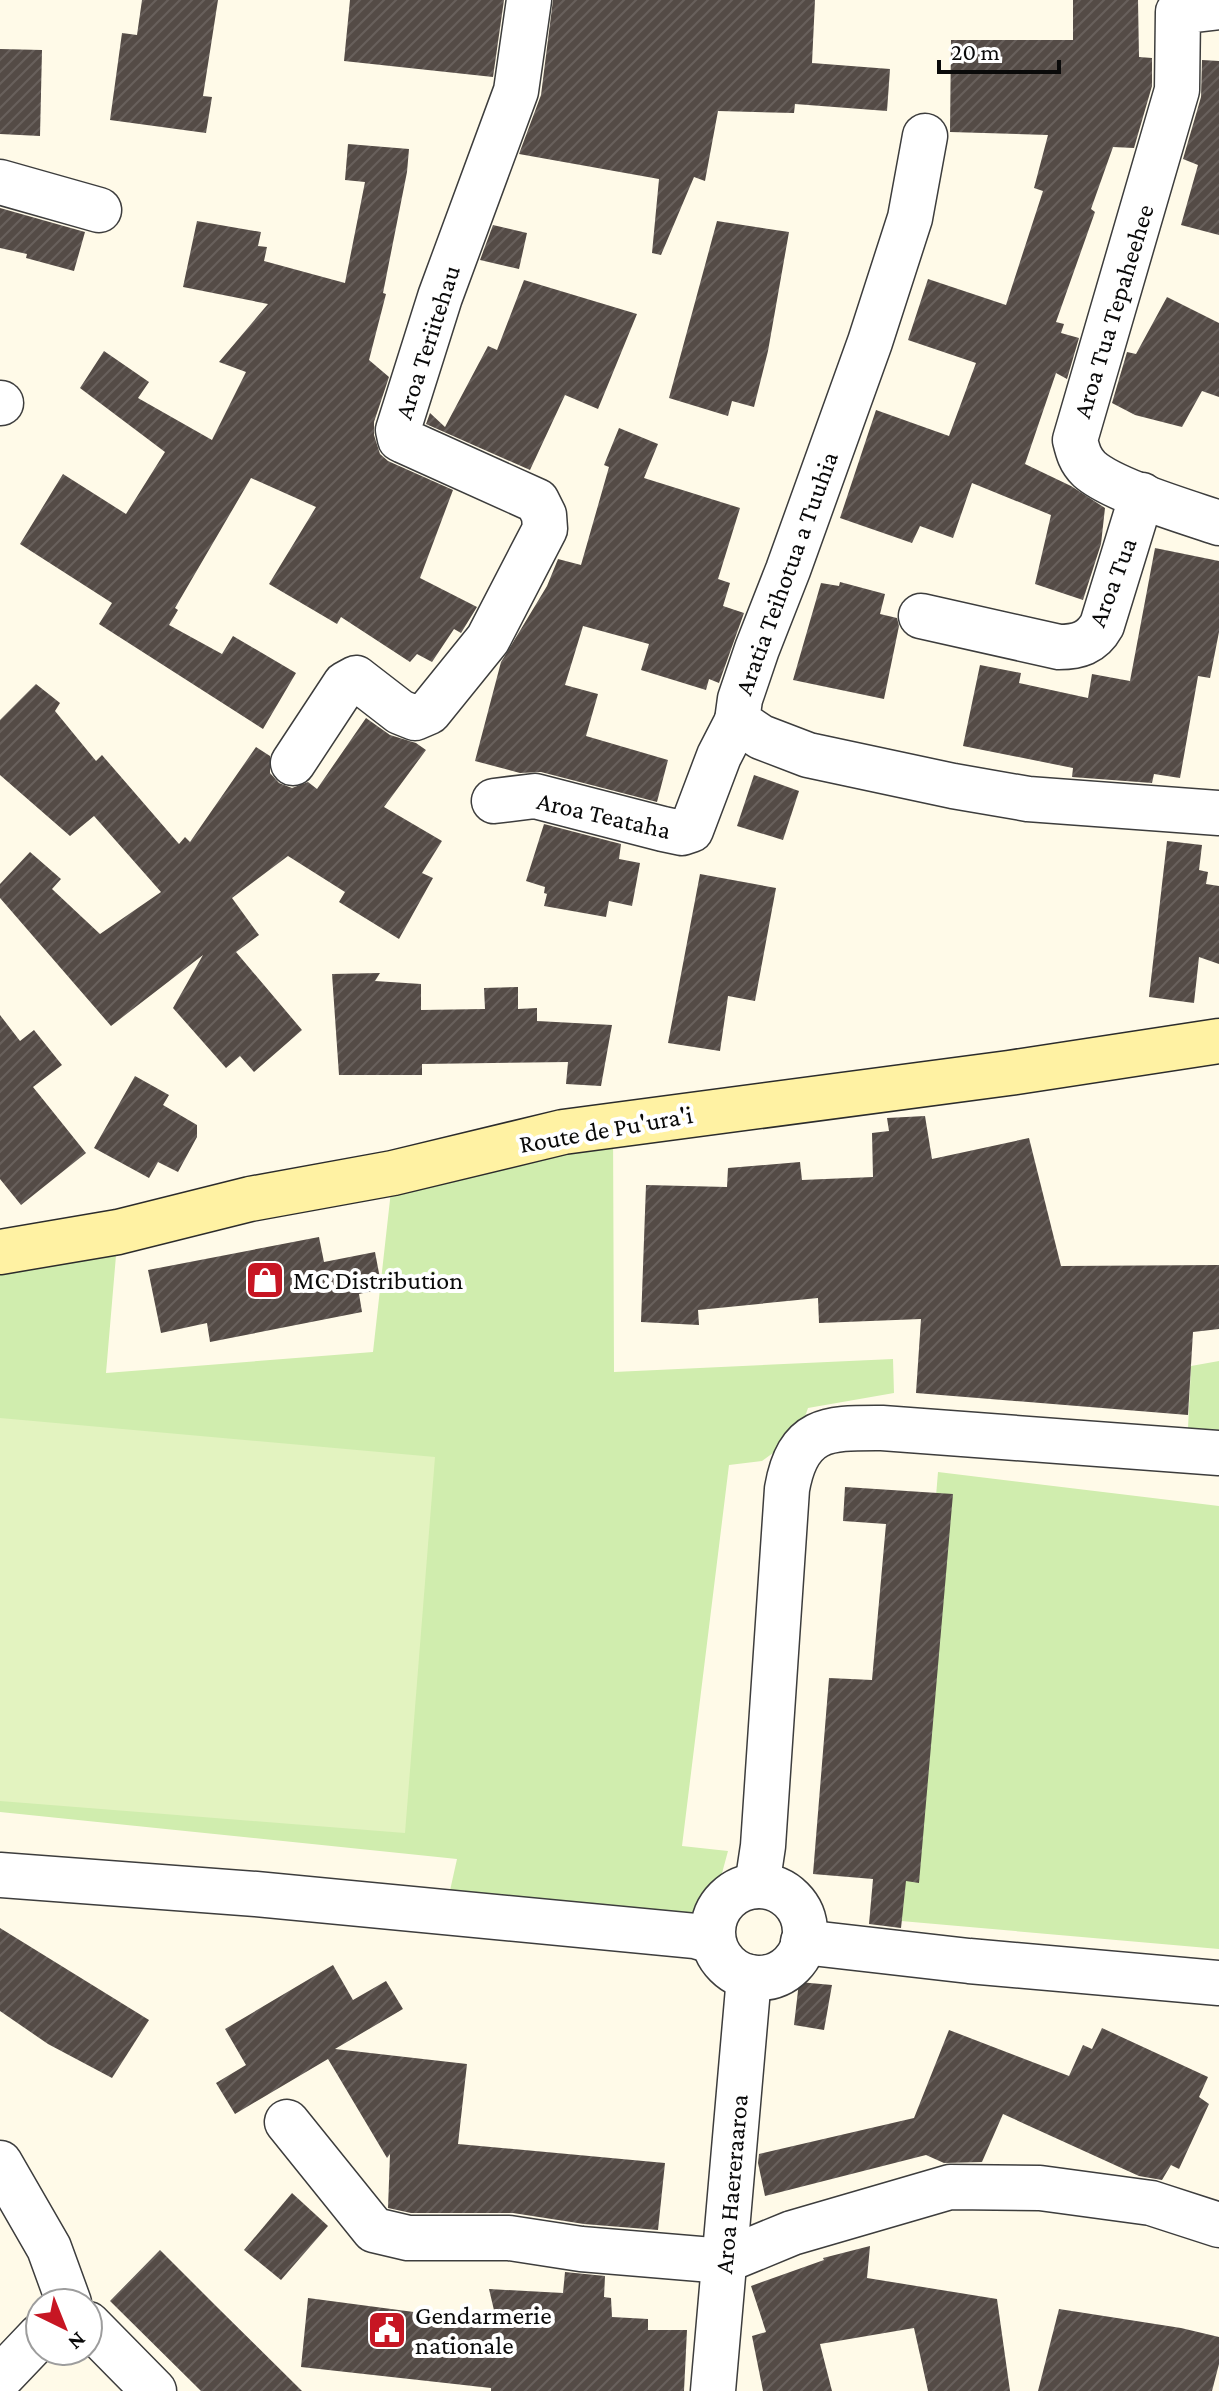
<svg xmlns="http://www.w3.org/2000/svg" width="1219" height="2391" font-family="'Crimson Pro',serif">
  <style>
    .green { fill: #d0edae }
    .pitch { fill: #e3f3c0 }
    .building { fill: url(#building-hatch) }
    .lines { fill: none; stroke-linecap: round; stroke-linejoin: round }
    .street-casing { stroke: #3d3d3d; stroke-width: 47 }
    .secondary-casing { stroke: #2c2c2c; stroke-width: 47 }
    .street { stroke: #fff; stroke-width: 44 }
    .secondary { stroke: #fff2a3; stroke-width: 44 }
    .labels { text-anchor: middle; stroke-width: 8; stroke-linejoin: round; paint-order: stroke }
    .street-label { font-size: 26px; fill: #0a0a0a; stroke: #fff }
    .poi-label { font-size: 26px; fill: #0a0a0a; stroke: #fff; text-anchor: start }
  </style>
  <defs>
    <pattern id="building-hatch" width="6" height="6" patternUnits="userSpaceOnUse" patternTransform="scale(2)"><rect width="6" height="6" fill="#544b46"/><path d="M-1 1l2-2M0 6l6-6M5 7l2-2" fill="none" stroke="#68605c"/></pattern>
  </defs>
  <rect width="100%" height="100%" fill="#fffae8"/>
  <g class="green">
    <polygon points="613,1125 614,1372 893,1359 894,1393 808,1408 799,1434 762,1461 729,1465 682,1846 728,1851 714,1903 680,1934 447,1904 457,1859 0,1812 0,1257 118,1232 106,1373 373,1352 393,1173"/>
    <polygon points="1219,1361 1219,1451 1187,1449 1191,1366"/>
    <polygon points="938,1472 1219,1506 1219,1949 901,1921"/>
  </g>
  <polygon class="pitch" points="0,1418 435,1457 405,1833 0,1801"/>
  <g class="building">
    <polygon points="142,0 218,0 203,96 212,97 206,133 110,120 122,33 137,35"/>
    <polygon points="350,0 504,0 493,77 344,61"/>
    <polygon points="553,0 815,0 812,63 890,69 887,111 795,104 794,113 718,111 705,181 694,177 661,255 652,253 659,179 519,154 541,95"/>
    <polygon points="1073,0 1138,0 1139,57 1152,58 1152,86 1134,148 1113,147 1091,209 1095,212 1056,322 1064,324 1061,333 1079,338 1067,379 1056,373 1025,464 1071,486 1105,508 1101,544 1083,600 1035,584 1051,515 972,483 953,538 920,526 912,543 840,518 876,410 949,436 976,363 908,340 928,279 1006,305 1043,191 1034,188 1048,135 950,132 951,40 1073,40"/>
    <polygon points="0,49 42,50 40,136 0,134"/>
    <polygon points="1202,60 1219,61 1219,235 1181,225 1198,165 1183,159 1201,97"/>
    <polygon points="348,144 409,149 407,172 383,293 386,294 369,360 389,377 374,422 374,435 380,454 388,461 453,490 420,578 477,607 461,633 454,629 432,662 417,654 410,662 341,617 337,624 269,584 316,507 251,478 175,608 178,610 169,625 222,654 233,636 296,673 263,729 99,624 112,603 20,544 63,474 126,514 165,452 80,388 104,351 149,382 138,398 212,440 246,372 219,362 268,304 183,287 197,221 261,232 258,246 267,247 264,261 345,283 365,182 345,180"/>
    <polygon points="0,208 85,232 74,271 26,258 27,254 0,248"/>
    <polygon points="717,221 789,232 768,351 754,407 732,401 728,416 669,398"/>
    <polygon points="493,225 527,233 519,269 480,260"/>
    <polygon points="524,280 637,314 598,409 565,395 530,470 426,424 430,413 445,427 488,346 497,350"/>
    <polygon points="1167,297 1219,323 1219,397 1202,391 1182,427 1135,415 1112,403 1127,352 1136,354"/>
    <polygon points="619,428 658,444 644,478 740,508 718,579 730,583 723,606 744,613 719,683 709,679 706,690 641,670 649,644 583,626 565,685 598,694 586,736 668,760 657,802 541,772 520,773 475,761 501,662 547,586 558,559 581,565 609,467 604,465"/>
    <polygon points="1155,548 1219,561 1219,632 1210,678 1198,676 1180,778 1154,774 1152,783 1072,777 1073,768 963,746 980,665 1021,673 1019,683 1088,698 1092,674 1130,681"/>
    <polygon points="840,582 885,594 880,614 897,618 899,626 884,699 793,680 821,583 839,586"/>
    <polygon points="36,684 60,703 55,711 96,761 102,755 179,844 185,837 190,842 256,747 270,756 270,773 279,783 292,788 308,782 317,789 366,718 390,735 416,743 426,750 384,807 442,841 422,873 433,878 399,939 339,902 345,892 288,856 232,898 259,935 236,952 302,1030 254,1072 240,1056 226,1068 173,1008 203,955 111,1026 0,898 0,884 30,852 61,879 52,889 100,934 161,892 94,816 70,836 0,775 0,720"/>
    <polygon points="754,775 799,791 783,840 737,826"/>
    <polygon points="544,824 621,844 619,859 640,863 632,906 609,901 606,917 544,906 547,894 544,893 545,887 526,881"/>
    <polygon points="1167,841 1202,845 1199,870 1208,872 1206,884 1219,886 1219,964 1199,957 1194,1003 1149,997"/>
    <polygon points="700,874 776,888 755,1001 728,996 720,1051 668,1043"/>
    <polygon points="380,973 375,981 421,984 421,1010 485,1009 484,988 518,987 518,1009 537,1008 537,1021 612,1025 601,1086 566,1084 568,1062 422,1064 422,1075 339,1075 332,974"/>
    <polygon points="0,1015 20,1041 34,1030 62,1065 33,1087 86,1153 21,1205 0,1179"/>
    <polygon points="135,1076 169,1095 163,1105 197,1125 197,1137 178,1172 158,1162 149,1178 94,1148"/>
    <polygon points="925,1116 932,1159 1029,1138 1061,1266 1219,1265 1219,1329 1193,1332 1188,1415 916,1393 921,1319 819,1323 818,1298 698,1310 699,1325 641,1322 646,1185 727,1187 728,1168 800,1162 802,1180 873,1177 872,1133 889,1131 887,1118"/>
    <polygon points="319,1237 324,1262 375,1252 382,1289 359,1294 362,1312 210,1342 207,1323 161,1333 148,1270"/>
    <polygon points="845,1487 953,1494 919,1883 906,1881 901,1928 869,1924 873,1879 813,1874 829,1678 872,1680 886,1524 843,1521"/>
    <polygon points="0,1928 149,2020 112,2078 48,2044 0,2011"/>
    <polygon points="333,1965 353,2000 386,1981 403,2009 335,2049 467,2064 458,2144 665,2163 658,2230 584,2224 513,2213 411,2213 388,2208 390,2154 387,2158 328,2059 235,2114 216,2083 246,2065 225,2029"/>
    <polygon points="799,1982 832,1985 824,2030 794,2025"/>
    <polygon points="1102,2028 1208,2077 1199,2097 1209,2104 1179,2169 1171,2165 1162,2180 1139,2176 1003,2114 982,2162 944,2163 926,2155 765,2196 758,2163 759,2154 914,2118 949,2030 1069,2076 1083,2045 1092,2049"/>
    <polygon points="292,2193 328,2226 281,2280 244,2250"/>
    <polygon points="870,2246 867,2278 997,2299 1010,2391 928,2391 914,2328 820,2344 832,2391 763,2391 752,2336 766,2332 751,2286 824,2260 823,2258"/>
    <polygon points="160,2250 218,2308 302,2391 201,2391 110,2301"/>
    <polygon points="565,2272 605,2276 604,2297 611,2298 612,2317 648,2319 648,2330 687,2330 684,2391 491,2391 491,2388 301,2367 308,2298 497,2323 489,2289 563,2293"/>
    <polygon points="1059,2309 1181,2328 1219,2337 1219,2364 1212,2391 1038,2391"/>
  </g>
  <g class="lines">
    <defs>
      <g id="street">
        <path d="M1219,7L1178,12L1177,90L1075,440C1078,452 1080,460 1089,469C1112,490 1187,512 1219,523"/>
        <polyline points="925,136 910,218 870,342 788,570 757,649 740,699 737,721 761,737 808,755 953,786 1028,799 1219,813"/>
        <polyline points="0,182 99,210"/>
        <polyline points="0,403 1,403"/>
        <path d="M921,616L1059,647C1078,647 1092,643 1102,625L1142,495"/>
        <polyline points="293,763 345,684 356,678 400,712 415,718 429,712 488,639 545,529 544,515 537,501 404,441 400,439 398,430 440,297 516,91 529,0"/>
        <polyline points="494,801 535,796 663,829 682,833 691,830 719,756 737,721"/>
        <polyline points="0,1875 256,1894 695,1936 713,1941"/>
        <path d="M757,1886L763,1846L787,1489C798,1426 829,1428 882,1428L1219,1453"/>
        <circle cx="759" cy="1932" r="46"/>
        <polyline points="803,1942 969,1961 1219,1983"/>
        <polyline points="287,2122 374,2230 408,2238 509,2238 581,2249 724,2261 792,2233 950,2187 1040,2188 1151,2203 1219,2225"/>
        <polyline points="0,2163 49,2248 69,2303"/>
        <polyline points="88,2324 154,2391"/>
        <polyline points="0,2378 40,2336"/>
        <polyline points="713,2391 749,1977"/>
      </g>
      <polyline id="secondary" points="0,1252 118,1232 250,1199 393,1173 563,1132 1009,1073 1219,1041"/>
    </defs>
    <use href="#street" class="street-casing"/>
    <use href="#secondary" class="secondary-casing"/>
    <use href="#street" class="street"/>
    <use href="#secondary" class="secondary"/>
  </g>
  <defs>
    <symbol id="shop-square" viewBox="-11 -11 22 22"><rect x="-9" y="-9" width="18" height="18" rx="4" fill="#c71623" stroke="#fff"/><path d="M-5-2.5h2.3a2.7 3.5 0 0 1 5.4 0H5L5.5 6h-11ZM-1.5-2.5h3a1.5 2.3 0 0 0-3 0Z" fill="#fff"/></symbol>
    <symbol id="civic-square" viewBox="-11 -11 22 22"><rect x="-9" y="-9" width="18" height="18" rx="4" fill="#c71623" stroke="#fff"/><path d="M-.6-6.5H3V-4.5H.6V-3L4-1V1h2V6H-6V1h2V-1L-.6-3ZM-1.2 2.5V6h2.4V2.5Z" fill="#fff"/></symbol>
  </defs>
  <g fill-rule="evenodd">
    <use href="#shop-square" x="243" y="1258" width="44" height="44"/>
    <use href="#civic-square" x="365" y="2308" width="44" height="44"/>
  </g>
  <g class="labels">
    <g class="street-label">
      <text transform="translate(1113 311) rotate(-73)" y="9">Aroa Tua Tepaheehee</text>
      <text transform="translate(427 342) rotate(-72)" y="9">Aroa Teriitehau</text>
      <text transform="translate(786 573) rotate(-70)" y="9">Aratia Teihotua a Tuuhia</text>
      <text transform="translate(1112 582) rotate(-69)" y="9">Aroa Tua</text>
      <text transform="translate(604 815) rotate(13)" y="9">Aroa Teataha</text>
      <text transform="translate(606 1129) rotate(-10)" y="9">Route de Pu'ura'i</text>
      <text transform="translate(731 2184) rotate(-85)" y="9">Aroa Haereraaroa</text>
    </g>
    <g class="poi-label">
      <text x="293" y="1289">MC Distribution</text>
      <text x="415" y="2324">Gendarmerie<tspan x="415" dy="30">nationale</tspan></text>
    </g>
  </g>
  <g transform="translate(64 2327) rotate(137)"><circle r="38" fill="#ffffff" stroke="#9d9d9d" stroke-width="2"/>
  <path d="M0-6L14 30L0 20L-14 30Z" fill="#c71623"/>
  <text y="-12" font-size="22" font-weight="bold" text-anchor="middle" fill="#0a0a0a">N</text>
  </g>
  <path d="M939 60v12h120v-12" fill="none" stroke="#0a0a0a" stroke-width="4"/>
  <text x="951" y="60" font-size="24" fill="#0a0a0a" stroke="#ffffff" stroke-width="6" paint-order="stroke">20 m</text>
</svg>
